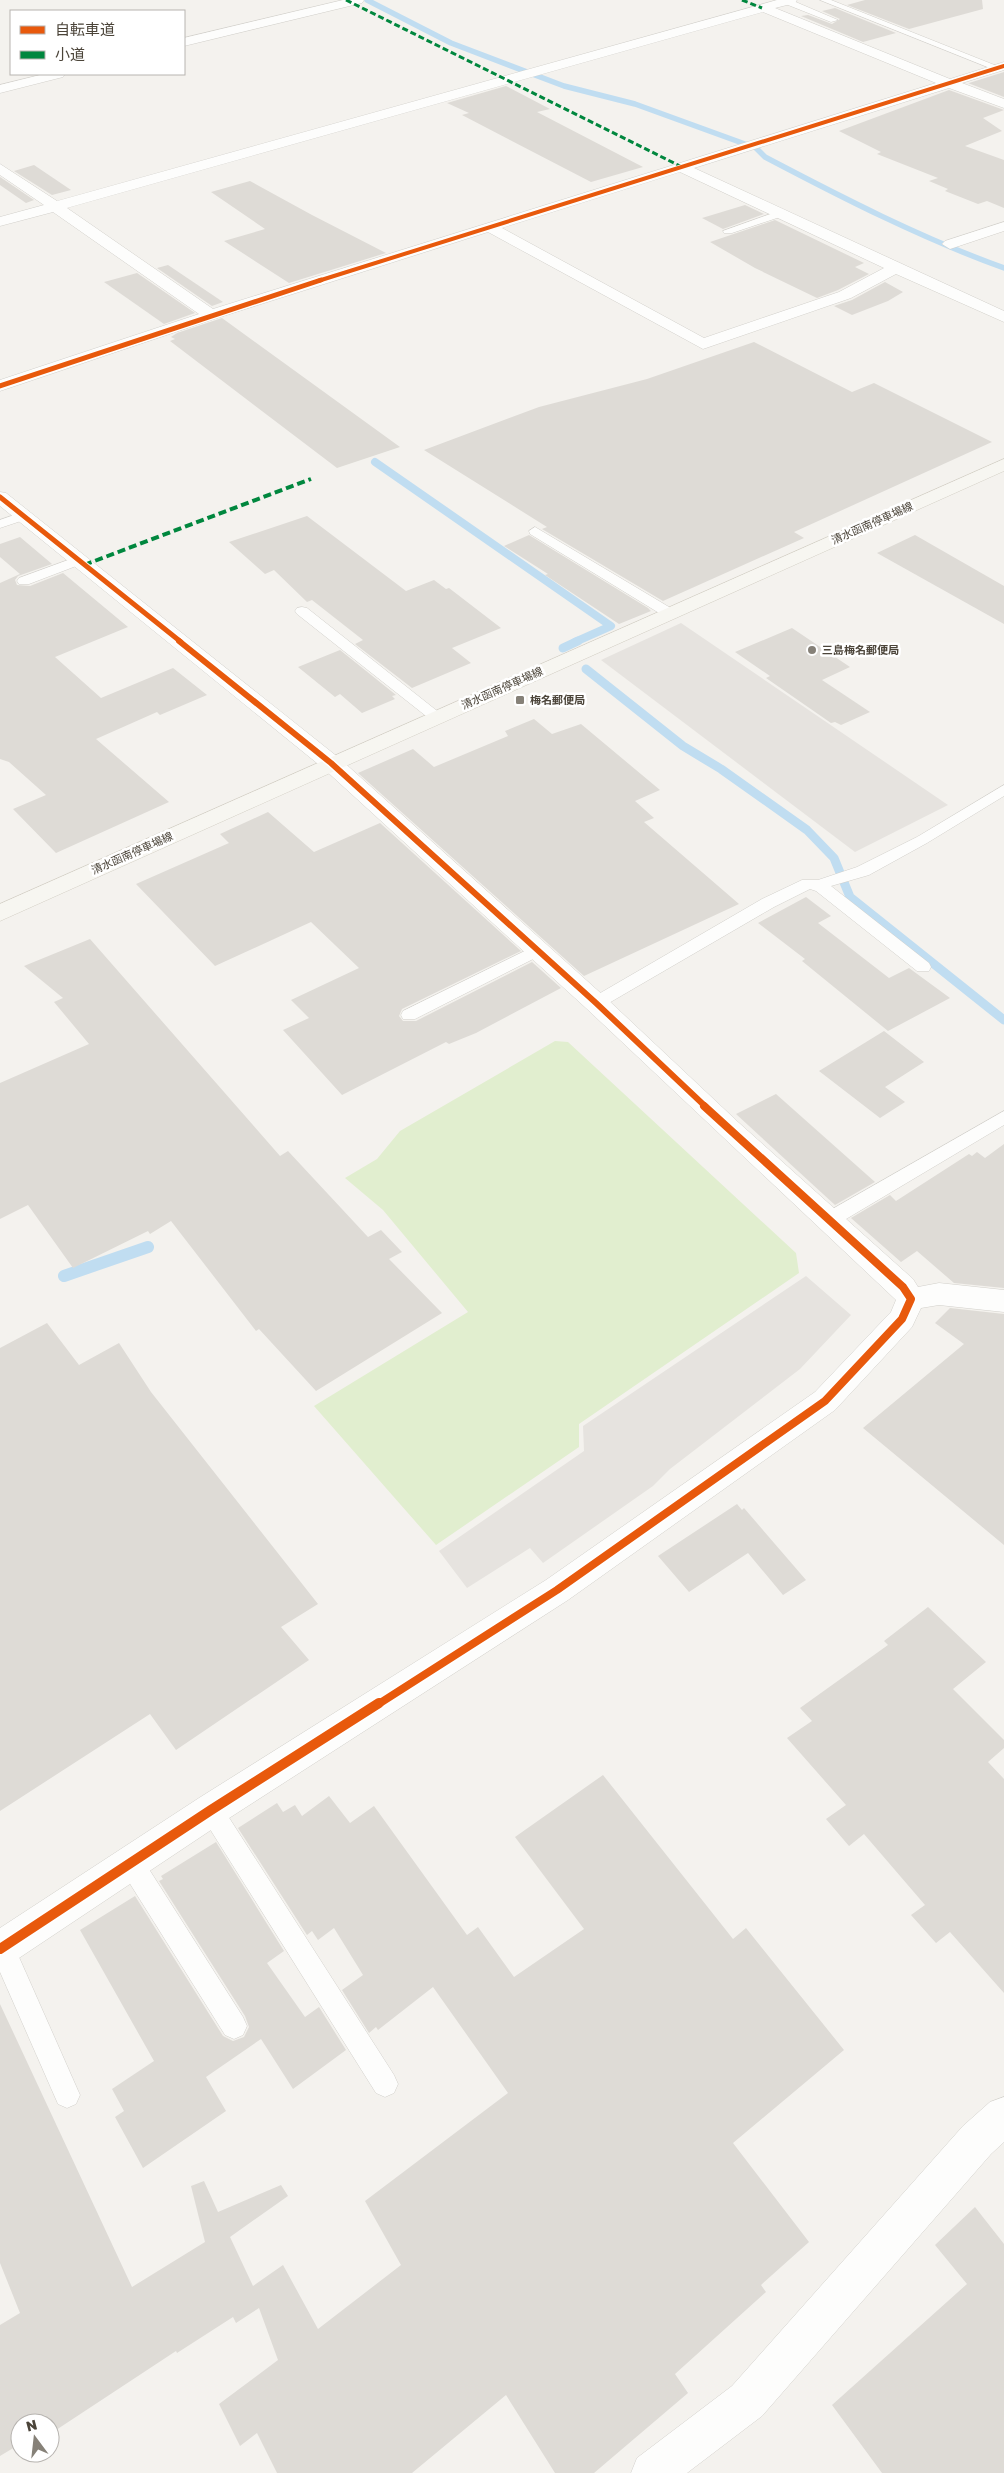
<svg xmlns="http://www.w3.org/2000/svg" width="1004" height="2473" font-family="'Golos Text','Noto Sans JP',sans-serif">
  <style>
    .green { fill: #e1eecf }
    .parking { fill: #e6e3df }
    .lines { fill: none; stroke-linecap: round; stroke-linejoin: round }
    .stream-far3 { stroke: #c0ddf1; stroke-width: 5.5 }
    .stream-far2 { stroke: #c0ddf1; stroke-width: 8 }
    .stream-far1 { stroke: #c0ddf1; stroke-width: 9 }
    .stream { stroke: #c0ddf1; stroke-width: 12 }
    .building { fill: #dedbd6 }
    .lane-casing { stroke: #d2d0cb; stroke-width: 1 }
    .street-casing { stroke: #d2d0cb; stroke-width: 1 }
    .secondary-casing { stroke: #d3cfc5; stroke-width: 1 }
    .lane { fill: #fdfdfc; fill-rule: evenodd }
    .street { fill: #fdfdfc; fill-rule: evenodd }
    .secondary { fill: #f7f6f1; fill-rule: evenodd }
    .quiet-far1 { stroke: #00873e; stroke-width: 3; stroke-dasharray: 6 3; stroke-linecap: butt }
    .quiet { stroke: #00873e; stroke-width: 4; stroke-dasharray: 8 4; stroke-linecap: butt }
    .cycleway-far4-casing { stroke: #fff; stroke-width: 5.5 }
    .cycleway-far3-casing { stroke: #fff; stroke-width: 7 }
    .cycleway-far2-casing { stroke: #fff; stroke-width: 9 }
    .cycleway-far1-casing { stroke: #fff; stroke-width: 11 }
    .cycleway-casing { stroke: #fff; stroke-width: 13 }
    .cycleway-far4 { stroke: #e8590c; stroke-width: 4 }
    .cycleway-far3 { stroke: #e8590c; stroke-width: 5 }
    .cycleway-far2 { stroke: #e8590c; stroke-width: 6 }
    .cycleway-far1 { stroke: #e8590c; stroke-width: 8 }
    .cycleway { stroke: #e8590c; stroke-width: 10 }
    .poi-dot { fill: #868178; stroke: #fff; stroke-width: 2 }
    .labels { text-anchor: middle; stroke-width: 5; stroke-linejoin: round; paint-order: stroke }
    .far-street-label { font-size: 11px; fill: #4b4439; stroke: #fff }
    .far-poi-label { font-size: 11px; font-weight: bold; fill: #4b4439; stroke: #fff; text-anchor: start }
  </style>
  <rect width="100%" height="100%" fill="#f4f2ee"/>
  <polygon class="green" points="555,1041 568,1042 796,1253 799,1273 579,1424 579,1447 436,1545 314,1406 468,1312 383,1210 345,1178 377,1159 400,1131"/>
  <g class="parking">
    <polygon points="681,623 948,805 855,852 601,660"/>
    <polygon points="806,1276 851,1315 800,1369 670,1469 653,1486 543,1563 530,1548 467,1588 439,1551 584,1451 583,1426"/>
  </g>
  <g class="lines">
    <path class="stream-far3" d="M367,0L451,43L564,86L635,104L756,148L765,157C843,198 921,238 1004,268"/>
    <polyline class="stream-far2" points="375,462 611,626 575,642"/>
    <g class="stream-far1">
      <polyline points="563,648 578,641"/>
      <polyline points="586,669 683,746 721,769 807,830 834,858 850,897 1004,1020"/>
    </g>
    <polyline class="stream" points="64,1276 148,1247"/>
  </g>
  <g class="building">
    <polygon points="865,0 982,0 983,9 909,29 847,5"/>
    <polygon points="835,8 896,33 863,42 801,16 808,15 832,24 840,19 822,11"/>
    <polygon points="1004,72 1004,97 968,83 969,83"/>
    <polygon points="506,86 550,109 537,112 643,167 591,182 462,115 469,113 447,103"/>
    <polygon points="949,90 1004,110 983,118 1002,131 965,146 1004,160 1004,208 987,201 978,204 945,191 948,189 929,181 938,178 877,154 881,152 839,131"/>
    <polygon points="34,165 71,190 52,195 14,171"/>
    <polygon points="0,177 34,200 26,203 0,185"/>
    <polygon points="250,181 312,215 386,253 289,283 224,241 265,229 211,192"/>
    <polygon points="745,205 764,214 723,229 702,218"/>
    <polygon points="775,220 864,263 855,267 869,274 838,290 817,298 755,268 710,242"/>
    <polygon points="168,265 223,302 212,306 157,268"/>
    <polygon points="137,273 195,313 164,324 104,282"/>
    <polygon points="885,282 903,292 888,301 852,315 834,306 852,300"/>
    <polygon points="222,318 400,447 337,468 170,341 175,339 171,337 177,333"/>
    <polygon points="754,342 852,392 874,383 992,442 794,532 804,538 663,601 542,529 547,527 424,450 539,407 647,379"/>
    <polygon points="307,516 406,591 434,580 446,589 449,588 501,628 452,648 471,663 412,688 355,644 363,640 312,600 307,602 274,570 265,574 229,542"/>
    <polygon points="529,535 648,608 651,611 619,624 545,575 548,574 504,546"/>
    <polygon points="915,535 1004,586 1004,624 877,553"/>
    <polygon points="20,537 52,564 18,576 15,580 17,585 30,586 63,573 128,627 55,657 101,698 173,668 207,695 160,715 157,712 96,739 169,802 56,853 13,809 46,795 9,762 0,759 0,583 20,574 0,557 0,544"/>
    <polygon points="792,628 850,667 822,680 870,712 841,725 835,722 831,723 766,678 770,676 735,652"/>
    <polygon points="340,650 396,695 392,696 395,699 362,713 340,694 335,697 298,667"/>
    <polygon points="534,719 552,734 581,724 660,790 635,801 654,818 644,822 739,904 584,976 358,773 413,749 434,767 508,736 505,731"/>
    <polygon points="268,812 314,852 380,823 521,951 402,1009 399,1016 403,1021 416,1021 532,962 561,988 476,1033 449,1044 446,1042 342,1095 283,1030 309,1018 291,1000 359,968 311,922 215,966 136,884 229,843 220,834"/>
    <polygon points="806,897 831,916 818,923 889,978 909,968 950,998 888,1031 802,961 805,959 758,923"/>
    <polygon points="90,939 280,1156 288,1151 368,1237 381,1230 402,1252 389,1259 442,1313 316,1391 259,1329 256,1331 171,1221 150,1234 148,1231 73,1268 28,1205 0,1219 0,1083 89,1044 54,1002 63,998 24,966"/>
    <polygon points="884,1031 924,1062 885,1087 905,1102 880,1118 819,1071"/>
    <polygon points="776,1094 875,1182 835,1205 736,1114"/>
    <polygon points="1004,1144 1004,1288 954,1283 917,1251 901,1262 851,1218 890,1195 896,1201 969,1154 972,1156 977,1152 985,1158"/>
    <polygon points="950,1308 1004,1314 1004,1545 863,1428 964,1344 935,1323"/>
    <polygon points="47,1323 79,1365 119,1343 151,1392 318,1604 281,1627 309,1660 176,1750 150,1714 0,1811 0,1348"/>
    <polygon points="737,1504 742,1510 744,1508 806,1580 783,1595 748,1553 689,1592 658,1556"/>
    <polygon points="928,1607 986,1662 953,1689 1004,1740 1004,1748 988,1762 1004,1779 1004,1993 950,1932 936,1943 911,1915 925,1905 864,1834 849,1846 826,1819 846,1805 787,1738 812,1721 800,1708 888,1645 884,1641"/>
    <polygon points="603,1775 733,1939 746,1928 844,2050 733,2143 809,2242 761,2285 766,2292 675,2374 688,2393 594,2473 555,2473 506,2395 412,2473 277,2473 257,2433 240,2446 219,2404 278,2360 259,2308 236,2323 233,2317 177,2353 176,2351 50,2434 50,2423 20,2423 20,2444 0,2456 0,2325 20,2313 0,2263 0,2004 132,2287 205,2242 191,2186 204,2181 218,2212 281,2185 288,2196 230,2237 253,2286 283,2265 318,2329 401,2265 365,2201 508,2093 433,1987 378,2030 376,2027 369,2033 342,1990 363,1975 334,1928 318,1940 312,1931 307,1935 238,1828 277,1803 283,1812 295,1805 302,1816 329,1796 350,1823 374,1806 467,1935 478,1927 514,1977 584,1929 515,1837"/>
    <polygon points="216,1842 284,1951 267,1963 305,2017 319,2007 346,2050 293,2089 261,2039 206,2077 226,2111 143,2168 115,2117 124,2111 112,2089 154,2061 80,1930 135,1896 223,2036 233,2041 244,2037 249,2027 245,2016 159,1881 163,1879 161,1876"/>
    <polygon points="975,2207 1004,2244 1004,2473 882,2473 832,2405 967,2284 935,2245"/>
  </g>
  <g class="lines">
    <defs>
      <g id="lane">
        <polygon points="783,0 791,0 838,20 831,22 783,3"/>
        <polygon points="820,0 831,0 1002,68 995,70"/>
        <polygon points="779,211 784,214 783,216 732,233 724,233 723,231"/>
        <polygon points="23,512 29,516 27,519 0,528 0,520"/>
        <polygon points="535,527 674,610 676,613 674,616 664,616 530,534 529,531"/>
        <polygon points="79,556 84,557 86,560 84,563 29,584 19,584 17,581 19,578"/>
        <polygon points="302,607 307,608 441,714 443,717 441,720 431,720 297,614 295,611 297,608"/>
        <polygon points="1004,785 1004,796 927,843 869,875 831,886 929,963 931,967 929,971 917,971 816,891 810,889 774,907 602,1007 590,1007 588,1003 590,999 762,899 802,880 818,880 857,867 917,837"/>
        <polygon points="537,945 543,946 545,950 543,954 415,1019 403,1019 401,1015 403,1011"/>
        <polygon points="1004,1111 1004,1125 836,1225 829,1227 822,1225 820,1220 822,1215"/>
        <polygon points="211,1799 219,1802 394,2075 398,2084 394,2093 385,2097 376,2093 203,1818 199,1810 203,1802"/>
        <polygon points="131,1851 140,1855 243,2017 247,2026 243,2035 234,2039 225,2035 122,1871 119,1863 122,1855"/>
        <polygon points="0,1936 11,1939 80,2095 76,2104 67,2108 58,2104 0,1972"/>
      </g>
      <g id="street">
        <polygon points="343,0 364,0 362,3 184,46 184,38"/>
        <path d="M777,0H797L795,3L775,8L950,79L1004,62V70L962,83L1004,99V108L949,88L694,168L1004,311V322L896,274L851,298L703,349L488,232L217,318L0,391V380L199,314L53,212L0,226V217L44,205L0,175V164L57,201ZM763,12L936,83L213,309L67,208ZM680,172L884,268L839,292L704,338L502,228Z"/>
        <polygon points="44,74 65,74 63,77 0,93 0,85"/>
        <polygon points="1004,222 1004,231 950,249 942,244 945,241"/>
        <polygon points="0,492 6,493 339,758 605,997 738,1122 913,1279 918,1287 939,1283 1004,1290 1004,1312 939,1305 921,1308 912,1327 835,1410 568,1600 223,1822 13,1962 0,1967 0,1928 199,1798 546,1580 815,1392 891,1312 896,1300 587,1009 323,768 0,506"/>
        <polygon points="1004,2097 1004,2142 991,2154 762,2416 687,2473 631,2473 637,2458 732,2386 963,2126 990,2102"/>
      </g>
      <polygon id="secondary" points="1004,459 1004,471 0,921 0,904"/>
    </defs>
    <use href="#lane" class="lane-casing"/>
    <use href="#street" class="street-casing"/>
    <use href="#secondary" class="secondary-casing"/>
    <use href="#lane" class="lane"/>
    <use href="#street" class="street"/>
    <use href="#secondary" class="secondary"/>
    <g class="quiet-far1">
      <polyline points="346,0 682,167"/>
      <polyline points="742,0 762,8"/>
    </g>
    <polyline class="quiet" points="84,565 311,479"/>
    <defs>
      <polyline id="cycleway-far4" points="318,281 1004,66"/>
      <g id="cycleway-far3">
        <polyline points="0,386 321,280"/>
        <polyline points="0,497 181,642"/>
      </g>
      <polyline id="cycleway-far2" points="179,641 331,763 596,1003 706,1107"/>
      <polyline id="cycleway-far1" points="377,1705 557,1590 825,1401 902,1319 911,1299 903,1287 704,1106"/>
      <polyline id="cycleway" points="0,1949 211,1810 379,1703"/>
    </defs>
    <use href="#cycleway-far4" class="cycleway-far4-casing"/>
    <use href="#cycleway-far3" class="cycleway-far3-casing"/>
    <use href="#cycleway-far2" class="cycleway-far2-casing"/>
    <use href="#cycleway-far1" class="cycleway-far1-casing"/>
    <use href="#cycleway" class="cycleway-casing"/>
    <use href="#cycleway-far4" class="cycleway-far4"/>
    <use href="#cycleway-far3" class="cycleway-far3"/>
    <use href="#cycleway-far2" class="cycleway-far2"/>
    <use href="#cycleway-far1" class="cycleway-far1"/>
    <use href="#cycleway" class="cycleway"/>
  </g>
  <g class="poi-dot">
    <circle cx="812" cy="650" r="5"/>
    <rect x="515" y="695" width="10" height="10" rx="2.5"/>
  </g>
  <g class="labels">
    <g class="far-street-label">
      <text transform="translate(872 523) rotate(-24)" y="4">清水函南停車場線</text>
      <text transform="translate(502 688) rotate(-24)" y="4">清水函南停車場線</text>
      <text transform="translate(132 853) rotate(-24)" y="4">清水函南停車場線</text>
    </g>
    <g class="far-poi-label">
      <text x="822" y="654">三島梅名郵便局</text>
      <text x="530" y="704">梅名郵便局</text>
    </g>
  </g>
  <rect x="10" y="10" width="175" height="65" fill="#ffffff" stroke="#b7b4b0"/>
  <rect x="20" y="26" width="25" height="8" fill="#e8590c" stroke="#b7b4b0"/>
  <text x="55" y="35" font-size="15" fill="#4b4439">自転車道</text>
  <rect x="20" y="51" width="25" height="8" fill="#00873e" stroke="#b7b4b0"/>
  <text x="55" y="60" font-size="15" fill="#4b4439">小道</text>
  <g transform="translate(35 2438) rotate(345)"><circle r="24" fill="#ffffff" stroke="#b7b4b0"/>
  <path d="M0-4L9 19L0 12L-9 19Z" fill="#868178"/>
  <text y="-8" font-size="14" font-weight="bold" text-anchor="middle" fill="#4b4439">N</text>
  </g>
</svg>
